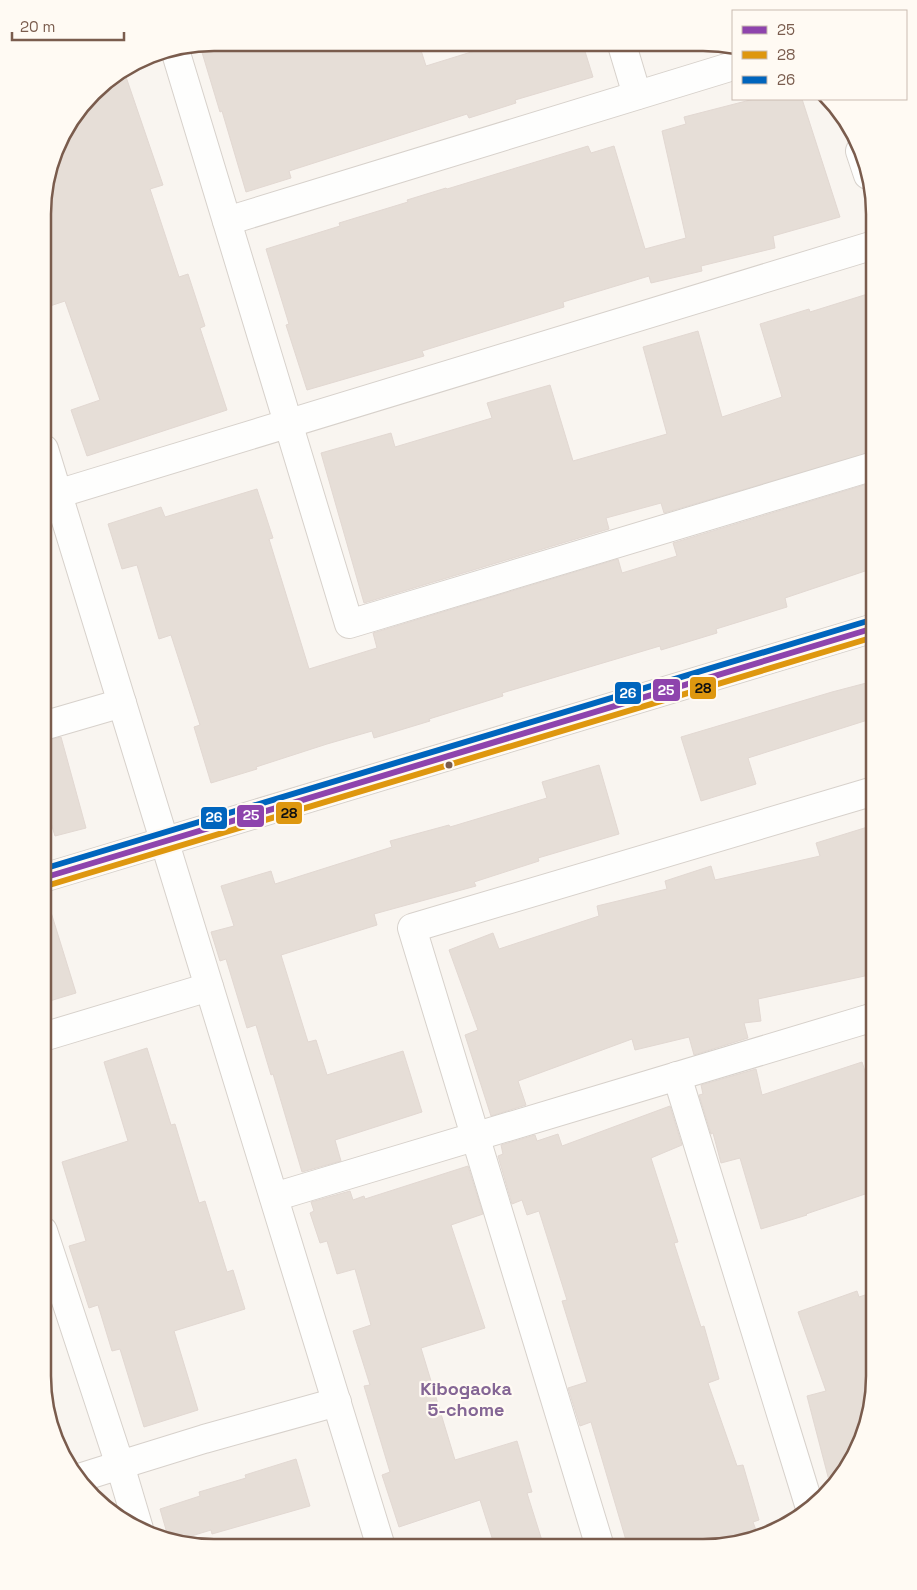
<svg xmlns="http://www.w3.org/2000/svg" width="917" height="1590" font-family="'Space Grotesk',sans-serif">
  <style>
    .building { fill: #e6ded7; stroke: #e2d8d2 }
    .lines { fill: none; stroke-linecap: round; stroke-linejoin: round }
    .minor-casing { stroke: #d7d1cb; stroke-width: 30 }
    .tertiary-casing { stroke: #d7d1cb; stroke-width: 30 }
    .minor { stroke: #fefefd; stroke-width: 28 }
    .tertiary { stroke: #fefefd; stroke-width: 28 }
    .bus-1-casing { stroke: #fffaf3; stroke-width: 10 }
    .bus-2-casing { stroke: #fffaf3; stroke-width: 10 }
    .bus-3-casing { stroke: #fffaf3; stroke-width: 10 }
    .bus-1 { stroke: #8e44ad; stroke-width: 6 }
    .bus-2 { stroke: #de970f; stroke-width: 6 }
    .bus-3 { stroke: #0065bd; stroke-width: 6 }
    .bus-dot { fill: #7a5c4d; stroke: #fffaf3; stroke-width: 2 }
    .labels { text-anchor: middle; stroke-width: 4.5; stroke-linejoin: round; paint-order: stroke }
    .neighbourhood-label { font-size: 18px; font-weight: bold; fill: #846695; stroke: #fffaf3 }
    .rim { fill: none; stroke: #7a5c4d; stroke-width: 2.5 }
    .line-badge { stroke: #fffaf3; stroke-width: 2 }
    .badge-label { font-size: 14px; text-anchor: middle; font-weight: bold; fill: #fff }
    .pale-badge-label { font-size: 14px; text-anchor: middle; font-weight: bold; fill: #111 }
  </style>
  <rect width="100%" height="100%" fill="#f9f5f0"/>
  <g class="building">
    <polygon points="222,43 419,44 426,66 497,44 583,45 593,77 515,100 516,103 469,118 467,114 289,171 291,178 246,192 222,111 220,112 201,49"/>
    <polygon points="124,71 163,185 150,189 179,277 188,274 205,326 200,328 227,410 87,456 71,410 100,400 65,301 44,308 44,192 60,138 101,85"/>
    <polygon points="754,99 802,99 840,217 773,236 775,248 701,266 702,271 651,283 649,276 563,302 564,307 422,351 424,356 307,390 286,325 289,324 266,249 340,226 339,223 408,202 407,200 446,188 447,189 588,146 591,153 614,146 645,249 686,238 662,131 686,124 684,117"/>
    <polygon points="874,292 874,451 664,513 661,503 606,518 609,529 364,603 321,453 391,433 395,447 492,418 487,403 550,385 573,461 667,434 643,347 698,331 722,417 782,397 760,324 809,309 810,312"/>
    <polygon points="874,482 874,568 785,598 787,607 716,629 717,633 661,650 660,646 502,693 503,696 429,719 430,721 374,738 372,731 327,744 256,767 257,769 211,783 194,727 200,725 171,635 159,639 137,565 122,569 108,524 161,507 165,517 257,489 273,538 269,539 309,669 377,648 373,633 618,559 622,573 677,556 673,543"/>
    <polygon points="874,681 874,718 748,758 756,784 701,801 681,737 832,692"/>
    <polygon points="61,737 86,828 55,836 43,797 43,741"/>
    <polygon points="599,765 619,834 538,858 539,861 474,882 476,886 374,914 377,925 281,955 308,1042 316,1040 327,1075 403,1051 422,1112 335,1140 341,1161 302,1172 273,1074 271,1075 256,1025 247,1028 226,959 220,961 211,932 234,926 221,886 271,871 275,884 392,847 390,841 449,825 450,827 547,798 542,782"/>
    <polygon points="874,825 874,974 758,999 761,1021 744,1023 748,1038 694,1055 689,1037 635,1050 632,1039 518,1081 526,1105 491,1116 465,1035 478,1030 449,950 493,933 499,949 599,916 597,906 667,889 665,881 711,866 715,880 820,856 816,843"/>
    <polygon points="50,909 76,993 43,1003 43,910"/>
    <polygon points="147,1048 171,1125 175,1124 199,1203 205,1201 227,1272 233,1270 245,1309 174,1331 198,1410 144,1427 120,1349 112,1351 98,1305 89,1308 69,1246 86,1241 62,1162 128,1141 104,1062"/>
    <polygon points="862,1062 874,1099 874,1191 806,1214 807,1215 761,1229 740,1158 721,1163 713,1133 711,1134 699,1095 703,1094 701,1085 756,1069 762,1095"/>
    <polygon points="670,1106 682,1145 651,1158 678,1242 674,1243 701,1327 704,1326 719,1379 708,1383 737,1466 743,1465 759,1520 753,1522 759,1538 703,1548 628,1547 591,1422 580,1426 568,1388 587,1382 562,1301 567,1300 539,1211 527,1215 522,1200 512,1204 498,1156 503,1154 501,1145 535,1135 537,1141 558,1134 562,1146"/>
    <polygon points="468,1166 483,1214 451,1225 485,1328 421,1348 455,1460 517,1441 532,1492 527,1493 544,1547 495,1547 480,1500 399,1527 382,1475 390,1472 364,1386 370,1385 353,1331 371,1325 355,1269 337,1274 327,1241 320,1243 310,1213 314,1211 311,1202 350,1191 353,1200 364,1196 365,1199"/>
    <polygon points="857,1291 859,1297 874,1292 874,1387 862,1441 839,1481 831,1488 807,1396 826,1391 798,1312"/>
    <polygon points="296,1459 310,1506 212,1534 211,1530 175,1541 169,1540 160,1509 200,1496 199,1492 246,1478 245,1475"/>
  </g>
  <g class="lines">
    <defs>
      <g id="minor">
        <polyline points="622,45 637,95"/>
        <polyline points="175,50 349,624 874,466"/>
        <polyline points="860,151 868,175"/>
        <polyline points="227,221 733,66"/>
        <polyline points="44,449 381,1547"/>
        <polyline points="44,498 874,245"/>
        <polyline points="43,726 122,703"/>
        <polyline points="43,1037 209,987"/>
        <polyline points="677,1076 810,1508"/>
        <polyline points="274,1197 874,1017"/>
        <polyline points="43,1231 120,1465 204,1439 337,1402"/>
        <polyline points="82,1477 120,1465 139,1529"/>
        <polyline points="600,1547 412,928 874,791"/>
      </g>
      <polyline id="tertiary" points="43,878 874,628"/>
    </defs>
    <use href="#minor" class="minor-casing"/>
    <use href="#tertiary" class="tertiary-casing"/>
    <use href="#minor" class="minor"/>
    <use href="#tertiary" class="tertiary"/>
    <defs>
      <polyline id="bus-1" points="43,878 874,628"/>
      <polyline id="bus-2" points="46,886 874,637"/>
      <polyline id="bus-3" points="43,869 871,620"/>
    </defs>
    <use href="#bus-1" class="bus-1-casing"/>
    <use href="#bus-2" class="bus-2-casing"/>
    <use href="#bus-3" class="bus-3-casing"/>
    <use href="#bus-1" class="bus-1"/>
    <use href="#bus-2" class="bus-2"/>
    <use href="#bus-3" class="bus-3"/>
  </g>
  <circle class="bus-dot" cx="449" cy="765" r="4.5"/>
  <g class="labels">
    <g class="neighbourhood-label">
      <text x="466" y="1395">Kibogaoka<tspan x="466" dy="21">5-chome</tspan></text>
    </g>
  </g>
  <path d="M0 0H917V1590H0ZM214 51H703A163 163 0 0 1 866 214V1376A163 163 0 0 1 703 1539H214A163 163 0 0 1 51 1376V214A163 163 0 0 1 214 51Z" fill="#fffaf3" fill-rule="evenodd"/>
  <path class="rim" d="M214 51H703A163 163 0 0 1 866 214V1376A163 163 0 0 1 703 1539H214A163 163 0 0 1 51 1376V214A163 163 0 0 1 214 51Z"/>
  <g class="line-badge">
    <rect x="689" y="676" width="28" height="24" rx="5" fill="#de970f"/>
    <rect x="652" y="678" width="29" height="24" rx="5" fill="#8e44ad"/>
    <rect x="614" y="681" width="28" height="24" rx="5" fill="#0065bd"/>
    <rect x="275" y="801" width="28" height="24" rx="5" fill="#de970f"/>
    <rect x="236" y="804" width="29" height="24" rx="5" fill="#8e44ad"/>
    <rect x="200" y="806" width="28" height="24" rx="5" fill="#0065bd"/>
  </g>
  <g class="badge-label">
    <text x="666" y="695">25</text>
    <text x="628" y="698">26</text>
    <text x="251" y="820">25</text>
    <text x="214" y="822">26</text>
  </g>
  <g class="pale-badge-label">
    <text x="703" y="693">28</text>
    <text x="289" y="818">28</text>
  </g>
  <rect x="732" y="10" width="175" height="90" fill="#fffaf3" stroke="#cabbb1"/>
  <rect x="742" y="26" width="25" height="8" fill="#8e44ad" stroke="#cabbb1"/>
  <text x="777" y="35" font-size="15" fill="#7a5c4d">25</text>
  <rect x="742" y="51" width="25" height="8" fill="#de970f" stroke="#cabbb1"/>
  <text x="777" y="60" font-size="15" fill="#7a5c4d">28</text>
  <rect x="742" y="76" width="25" height="8" fill="#0065bd" stroke="#cabbb1"/>
  <text x="777" y="85" font-size="15" fill="#7a5c4d">26</text>
  <path d="M12 32v8h112v-8" fill="none" stroke="#7a5c4d" stroke-width="2.5"/>
  <text x="20" y="32" font-size="15" fill="#7a5c4d" stroke="#fffaf3" stroke-width="4" paint-order="stroke">20 m</text>
</svg>
